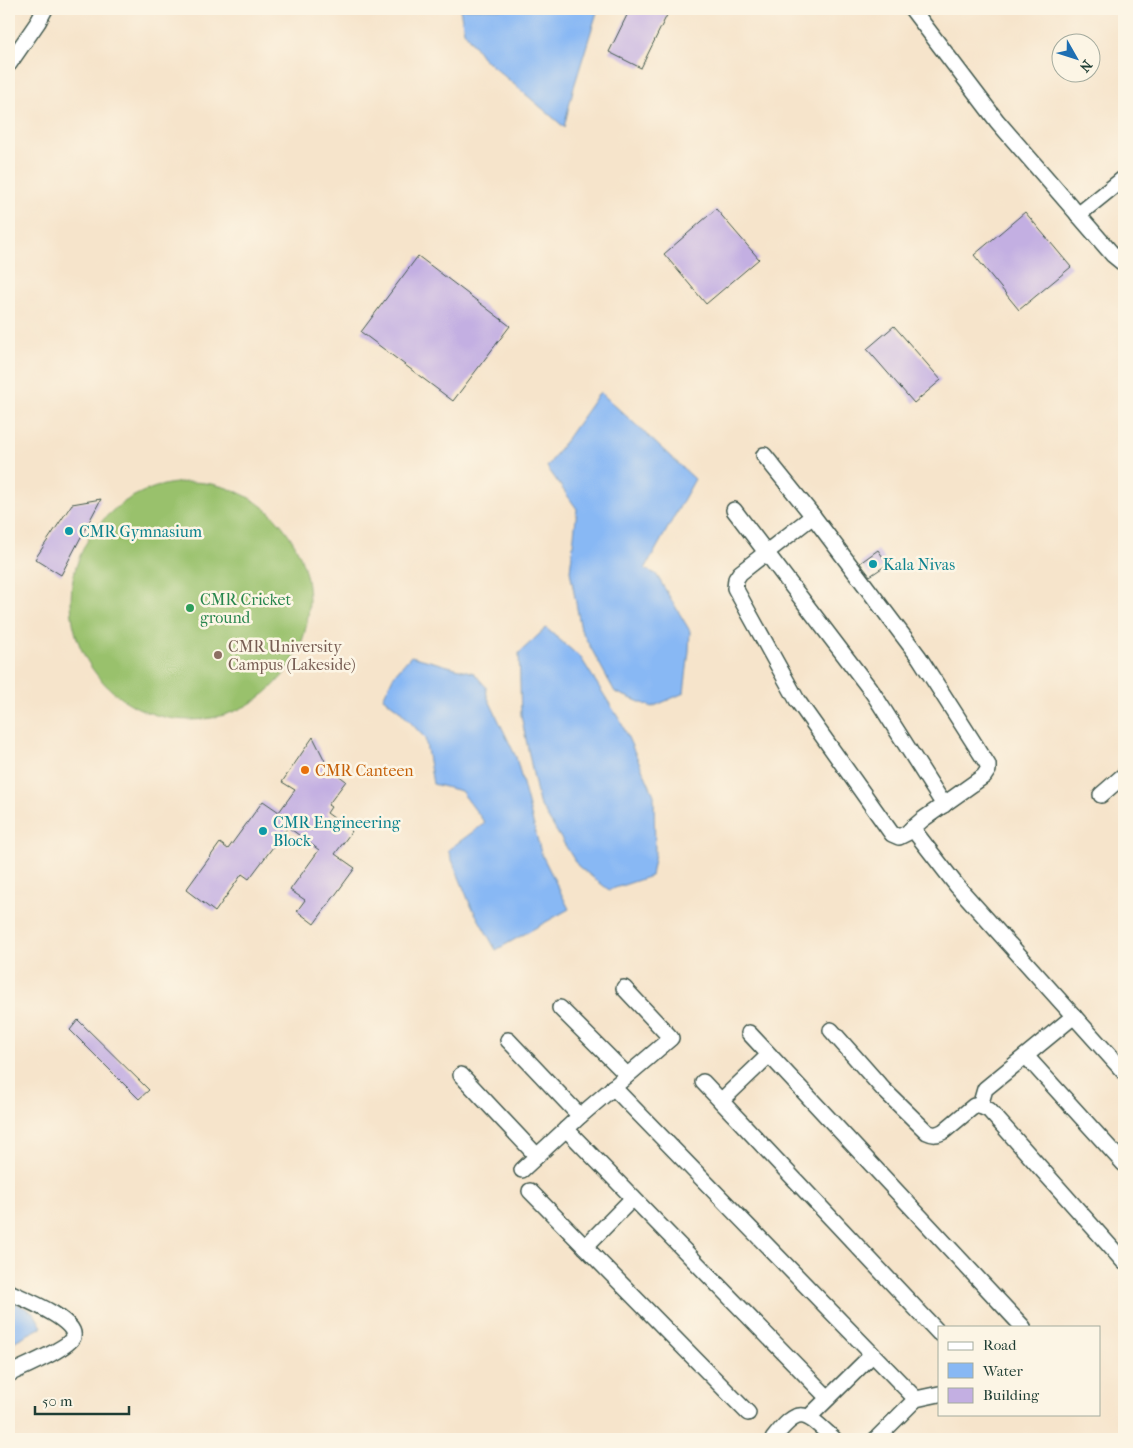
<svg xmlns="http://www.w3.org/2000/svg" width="1133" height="1448" font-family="'IM FELL French Canon',serif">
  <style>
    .green { fill: #99c16c; stroke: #5c7f50 }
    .water { fill: #88b8f4; stroke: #547a94 }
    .building { fill: #c3afe2 }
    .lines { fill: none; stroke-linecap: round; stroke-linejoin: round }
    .street-casing { stroke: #3f564b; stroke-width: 18 }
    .street { stroke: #fff; stroke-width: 15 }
    .culture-dot { fill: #0f9aa8; stroke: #fcf5e5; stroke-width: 2 }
    .leisure-dot { fill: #2e9e5b; stroke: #fcf5e5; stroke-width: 2 }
    .education-dot { fill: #8d6e63; stroke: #fcf5e5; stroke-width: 2 }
    .food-dot { fill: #e8710a; stroke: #fcf5e5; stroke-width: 2 }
    .labels { text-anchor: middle; stroke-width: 5; stroke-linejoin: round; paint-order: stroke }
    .culture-label { font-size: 16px; fill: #0d838f; stroke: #fcf5e5; text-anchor: start }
    .leisure-label { font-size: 16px; fill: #27864d; stroke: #fcf5e5; text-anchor: start }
    .education-label { font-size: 16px; fill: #785e54; stroke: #fcf5e5; text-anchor: start }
    .food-label { font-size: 16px; fill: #c56008; stroke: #fcf5e5; text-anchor: start }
  </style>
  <rect width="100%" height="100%" fill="#fcf5e5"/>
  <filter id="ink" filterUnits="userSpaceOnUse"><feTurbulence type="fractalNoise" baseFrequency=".02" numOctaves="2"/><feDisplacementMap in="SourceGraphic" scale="10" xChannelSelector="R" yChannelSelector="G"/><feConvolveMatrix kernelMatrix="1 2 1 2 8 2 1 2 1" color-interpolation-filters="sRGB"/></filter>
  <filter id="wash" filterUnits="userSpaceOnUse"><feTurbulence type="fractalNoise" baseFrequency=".0096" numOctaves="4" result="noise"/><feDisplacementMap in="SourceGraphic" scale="20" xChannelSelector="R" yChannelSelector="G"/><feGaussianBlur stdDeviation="1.12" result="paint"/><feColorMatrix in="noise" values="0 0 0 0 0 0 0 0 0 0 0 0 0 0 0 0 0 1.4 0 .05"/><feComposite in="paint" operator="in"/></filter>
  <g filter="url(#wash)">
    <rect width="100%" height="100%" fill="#f6e4cb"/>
    <circle class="green" cx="190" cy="601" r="119"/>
    <g class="water">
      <polygon points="460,9 598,9 573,90 564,127 482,57 464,31"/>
      <polygon points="600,392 695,479 645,569 656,574 690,631 689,651 684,693 652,707 615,692 581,630 570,571 577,509 547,467"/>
      <polygon points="546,628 581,658 621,722 654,795 655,853 651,876 609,890 578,866 539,803 521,715 519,653"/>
      <polygon points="411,656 474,673 486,687 487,696 516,757 541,853 569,909 496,950 470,904 448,850 485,823 461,791 433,784 425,738 398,709 383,698 394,675"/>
      <polygon points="9,1299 34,1313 42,1327 9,1344"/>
    </g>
    <g id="blocks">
      <g class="building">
        <polygon points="630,9 654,9 667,15 641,68 609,52"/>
        <polygon points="716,209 759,259 706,304 664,254"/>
        <polygon points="1025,212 1071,267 1019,310 974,255"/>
        <polygon points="418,256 510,326 453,401 361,332"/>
        <polygon points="894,326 941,380 914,403 867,349"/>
        <polygon points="101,499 61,575 35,559 72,504"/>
        <polygon points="878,550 888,564 870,576 860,563"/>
        <polygon points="313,737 328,767 346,781 328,805 331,807 327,813 352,831 335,854 355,868 314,924 297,911 305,900 290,890 319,850 288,827 249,879 242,874 215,912 186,890 220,843 228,849 263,801 279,812 295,790 282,782"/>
        <polygon points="78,1020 149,1090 139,1099 70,1030"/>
      </g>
    </g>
  </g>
  <g filter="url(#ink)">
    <use href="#blocks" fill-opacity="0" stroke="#3f564b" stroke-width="1"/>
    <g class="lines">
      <defs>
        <g id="street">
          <polyline points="912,9 997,121 1113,255 1124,264"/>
          <polyline points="9,64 38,22 45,9"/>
          <polyline points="1078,215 1124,178"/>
          <polyline points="764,455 813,516"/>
          <polyline points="734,510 873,693 944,805"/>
          <polygon points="813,516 919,657 988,765 988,770 984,776 922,820 907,833 899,837 892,834 797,700 735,588 736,579 740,573"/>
          <polyline points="1101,795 1124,775"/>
          <polyline points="912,828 957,886 1124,1072"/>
          <polyline points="560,1008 627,1075"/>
          <path d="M831,1030L883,1089L927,1132C933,1135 937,1135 944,1131L974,1106H980L989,1110L1124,1262"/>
          <polyline points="749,1033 1023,1327"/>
          <polyline points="508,1040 580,1116"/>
          <polyline points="1026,1056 1124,1164"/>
          <polyline points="461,1075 537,1156"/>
          <polyline points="703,1082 939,1333"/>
          <polyline points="613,1087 916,1399"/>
          <polyline points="721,1101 769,1055"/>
          <polyline points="980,1106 985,1089 1074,1016"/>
          <polyline points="566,1129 828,1398"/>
          <polyline points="522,1170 580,1116 671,1038 624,988"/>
          <polyline points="530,1191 748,1413"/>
          <polyline points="585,1247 633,1198"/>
          <path d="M9,1292C22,1298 78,1320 73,1337C69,1348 21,1368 9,1374"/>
          <polyline points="809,1417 872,1355"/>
          <path d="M773,1439C800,1404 805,1412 834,1439"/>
          <polyline points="876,1439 916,1399 939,1394"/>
        </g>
      </defs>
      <use href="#street" class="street-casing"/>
      <use href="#street" class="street"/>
    </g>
  </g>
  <g class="culture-dot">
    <circle cx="69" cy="531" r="5"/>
    <circle cx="873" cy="564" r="5"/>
    <circle cx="263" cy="831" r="5"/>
  </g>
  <circle class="leisure-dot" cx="190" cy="608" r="5"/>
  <circle class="education-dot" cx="218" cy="655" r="5"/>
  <circle class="food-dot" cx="305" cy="770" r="5"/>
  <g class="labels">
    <g class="culture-label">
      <text x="79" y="537">CMR Gymnasium</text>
      <text x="883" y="570">Kala Nivas</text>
      <text x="273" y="828">CMR Engineering<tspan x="273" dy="18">Block</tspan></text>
    </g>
    <g class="leisure-label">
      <text x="200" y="605">CMR Cricket<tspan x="200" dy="18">ground</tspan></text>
    </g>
    <g class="education-label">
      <text x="228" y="652">CMR University<tspan x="228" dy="18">Campus (Lakeside)</tspan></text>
    </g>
    <g class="food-label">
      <text x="315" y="776">CMR Canteen</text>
    </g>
  </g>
  <rect width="1133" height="1448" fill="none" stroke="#fcf5e5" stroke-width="30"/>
  <rect x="938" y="1326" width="162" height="90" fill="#fcf5e5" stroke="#a4ab9e"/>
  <rect x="948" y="1342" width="25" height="8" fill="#ffffff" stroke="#a4ab9e"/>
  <text x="983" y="1350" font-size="15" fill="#1f3d34">Road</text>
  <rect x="948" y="1363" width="25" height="15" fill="#88b8f4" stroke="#a4ab9e"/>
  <text x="983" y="1376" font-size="15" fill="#1f3d34">Water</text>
  <rect x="948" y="1388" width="25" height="15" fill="#c3afe2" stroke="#a4ab9e"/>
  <text x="983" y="1400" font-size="15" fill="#1f3d34">Building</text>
  <g transform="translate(1076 58) rotate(129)"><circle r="24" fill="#fcf5e5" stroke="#a4ab9e"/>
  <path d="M0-4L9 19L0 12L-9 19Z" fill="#1f6fb2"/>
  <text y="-8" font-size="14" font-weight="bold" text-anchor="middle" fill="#1f3d34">N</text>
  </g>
  <path d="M35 1406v8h94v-8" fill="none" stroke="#1f3d34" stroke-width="2.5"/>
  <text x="42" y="1406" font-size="15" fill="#1f3d34" stroke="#fcf5e5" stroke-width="4" paint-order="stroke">50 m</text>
</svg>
